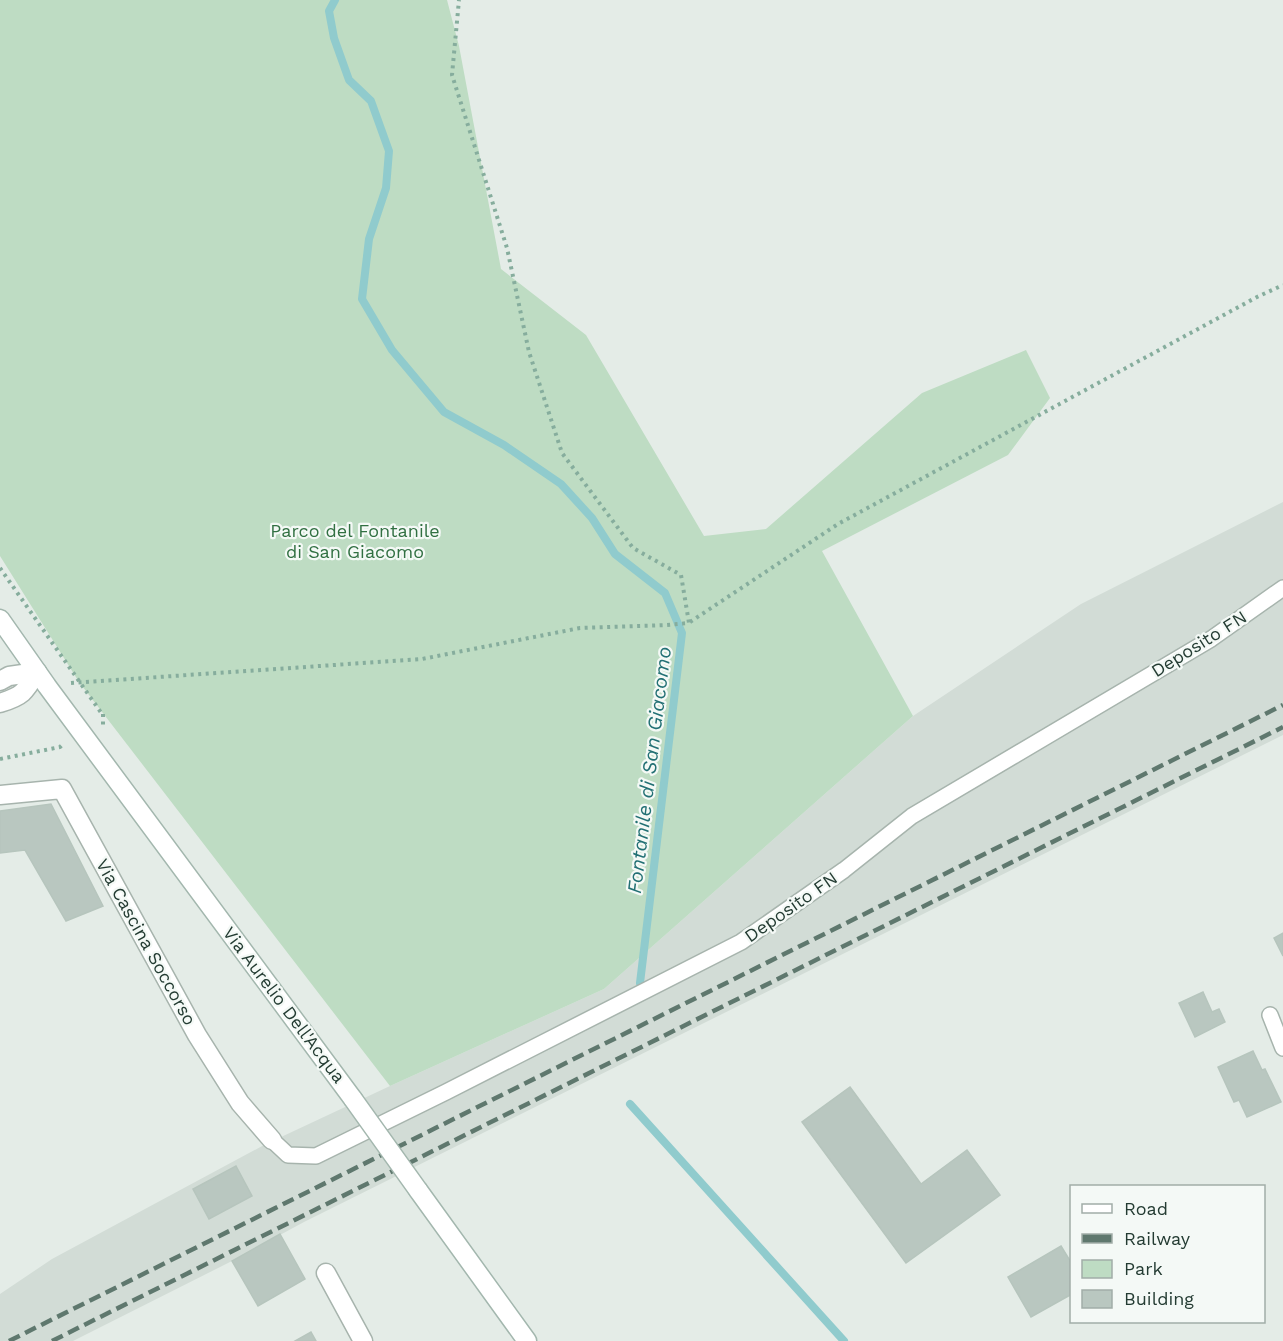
<svg xmlns="http://www.w3.org/2000/svg" width="1283" height="1341" font-family="'Work Sans',sans-serif">
  <style>
    .built { fill: #d2dcd6 }
    .green { fill: #bedcc3 }
    .lines { fill: none; stroke-linecap: round; stroke-linejoin: round }
    .stream { stroke: #90cbcd; stroke-width: 8 }
    .building { fill: #b9c7c0; stroke: #b6c5bd; stroke-width: 1.5 }
    .lane-casing { stroke: #a7b4ad; stroke-width: 18 }
    .street-casing { stroke: #a7b4ad; stroke-width: 21 }
    .secondary-casing { stroke: #a3b7ae; stroke-width: 21 }
    .path { stroke: #86ad9d; stroke-width: 4; stroke-dasharray: 3 4.5; stroke-linecap: butt }
    .lane { stroke: #fff; stroke-width: 15 }
    .street { stroke: #fff; stroke-width: 18 }
    .secondary { stroke: #fff; stroke-width: 18 }
    .rail { stroke: #5f786e; stroke-width: 4.5; stroke-dasharray: 12 6; stroke-linecap: butt }
    .secondary-bridge-casing { stroke: #a3b7ae; stroke-width: 21; stroke-linecap: butt }
    .secondary-bridge { stroke: #fff; stroke-width: 18 }
    .labels { text-anchor: middle; stroke-width: 4.5; stroke-linejoin: round; paint-order: stroke }
    .park-label { font-size: 18px; fill: #317042; stroke: #f4f9f6 }
    .street-label { font-size: 18px; fill: #243c33; stroke: #f4f9f6 }
    .water-label { font-size: 20px; font-style: italic; fill: #227074; stroke: #f4f9f6 }
  </style>
  <rect width="100%" height="100%" fill="#e4ece7"/>
  <polygon class="built" points="1283,502 1283,735 304,1222 232,1261 73,1341 0,1341 0,1294 52,1259 264,1145 390,1086 604,989 913,716 1081,604"/>
  <polygon class="green" points="0,0 447,0 459,46 501,269 586,335 704,536 766,529 922,393 1026,350 1050,398 1008,455 822,551 913,716 604,989 390,1086 79,682 0,556"/>
  <g class="lines">
    <g class="stream">
      <polyline points="335,0 329,11 334,38 349,80 371,101 389,151 386,188 369,239 362,299 392,350 444,412 504,445 561,484 592,518 615,554 665,593 682,633 640,983"/>
      <polyline points="630,1104 844,1341"/>
    </g>
  </g>
  <g class="building">
    <polygon points="51,804 103,906 66,921 25,850 0,853 0,811"/>
    <polygon points="1283,933 1283,956 1274,938"/>
    <polygon points="1203,992 1212,1012 1219,1009 1225,1022 1195,1037 1179,1003"/>
    <polygon points="1253,1051 1262,1070 1265,1069 1281,1102 1247,1117 1239,1100 1234,1102 1218,1067"/>
    <polygon points="850,1087 921,1184 967,1150 1000,1195 906,1263 802,1122"/>
    <polygon points="236,1166 252,1196 209,1219 193,1189"/>
    <polygon points="280,1234 305,1279 258,1306 232,1261"/>
    <polygon points="1061,1246 1072,1264 1072,1294 1031,1317 1008,1277"/>
    <polygon points="311,1332 316,1341 295,1341"/>
  </g>
  <g class="lines">
    <defs>
      <g id="lane">
        <polyline points="1270,1015 1283,1048"/>
        <polyline points="272,1140 288,1155 316,1156 446,1092 741,942 844,870 912,816 1211,639 1283,588"/>
      </g>
      <g id="street">
        <polyline points="0,681 9,676 37,672"/>
        <path d="M0,703C23,696 25,692 37,672"/>
        <polyline points="0,795 62,789 197,1035 240,1103 272,1140"/>
        <polyline points="326,1273 363,1341"/>
      </g>
      <g id="secondary">
        <polyline points="0,619 47,686 353,1099"/>
        <polyline points="418,1190 527,1341"/>
      </g>
    </defs>
    <use href="#lane" class="lane-casing"/>
    <use href="#street" class="street-casing"/>
    <use href="#secondary" class="secondary-casing"/>
    <g class="path">
      <polyline points="0,568 102,714"/>
      <polyline points="690,622 838,524 1257,297 1283,285"/>
      <polyline points="71,683 422,659 580,628 667,625 689,623 681,575 633,548 562,453 529,352 507,248 452,75 459,0"/>
      <polyline points="103,714 103,725"/>
      <polyline points="0,759 60,747 63,744"/>
    </g>
    <use href="#lane" class="lane"/>
    <use href="#street" class="street"/>
    <use href="#secondary" class="secondary"/>
    <g class="rail">
      <polyline points="9,1341 1283,705"/>
      <polyline points="52,1341 1283,727"/>
    </g>
    <defs>
      <polyline id="secondary-bridge" points="353,1099 418,1190"/>
    </defs>
    <use href="#secondary-bridge" class="secondary-bridge-casing"/>
    <use href="#secondary-bridge" class="secondary-bridge"/>
  </g>
  <g class="labels">
    <g class="park-label">
      <text x="355" y="537">Parco del Fontanile<tspan x="355" dy="21">di San Giacomo</tspan></text>
    </g>
    <g class="street-label">
      <text transform="translate(1199 644) rotate(-32)" y="6">Deposito FN</text>
      <text transform="translate(791 907) rotate(-35)" y="6">Deposito FN</text>
      <text transform="translate(146 942) rotate(61)" y="6">Via Cascina Soccorso</text>
      <text transform="translate(284 1005) rotate(53)" y="6">Via Aurelio Dell'Acqua</text>
    </g>
    <g class="water-label">
      <text transform="translate(649 770) rotate(-83)" y="7">Fontanile di San Giacomo</text>
    </g>
  </g>
  <rect x="1070" y="1185" width="195" height="138" fill="#f4f9f6" stroke="#a1ada8" stroke-width="1.5"/>
  <rect x="1082" y="1204" width="30" height="9" fill="#ffffff" stroke="#a1ada8" stroke-width="1.5"/>
  <text x="1124" y="1215" font-size="18" fill="#243c33">Road</text>
  <rect x="1082" y="1234" width="30" height="9" fill="#5f786e" stroke="#a1ada8" stroke-width="1.5"/>
  <text x="1124" y="1245" font-size="18" fill="#243c33">Railway</text>
  <rect x="1082" y="1260" width="30" height="18" fill="#bedcc3" stroke="#a1ada8" stroke-width="1.5"/>
  <text x="1124" y="1275" font-size="18" fill="#243c33">Park</text>
  <rect x="1082" y="1290" width="30" height="18" fill="#b9c7c0" stroke="#a1ada8" stroke-width="1.5"/>
  <text x="1124" y="1305" font-size="18" fill="#243c33">Building</text>
</svg>
